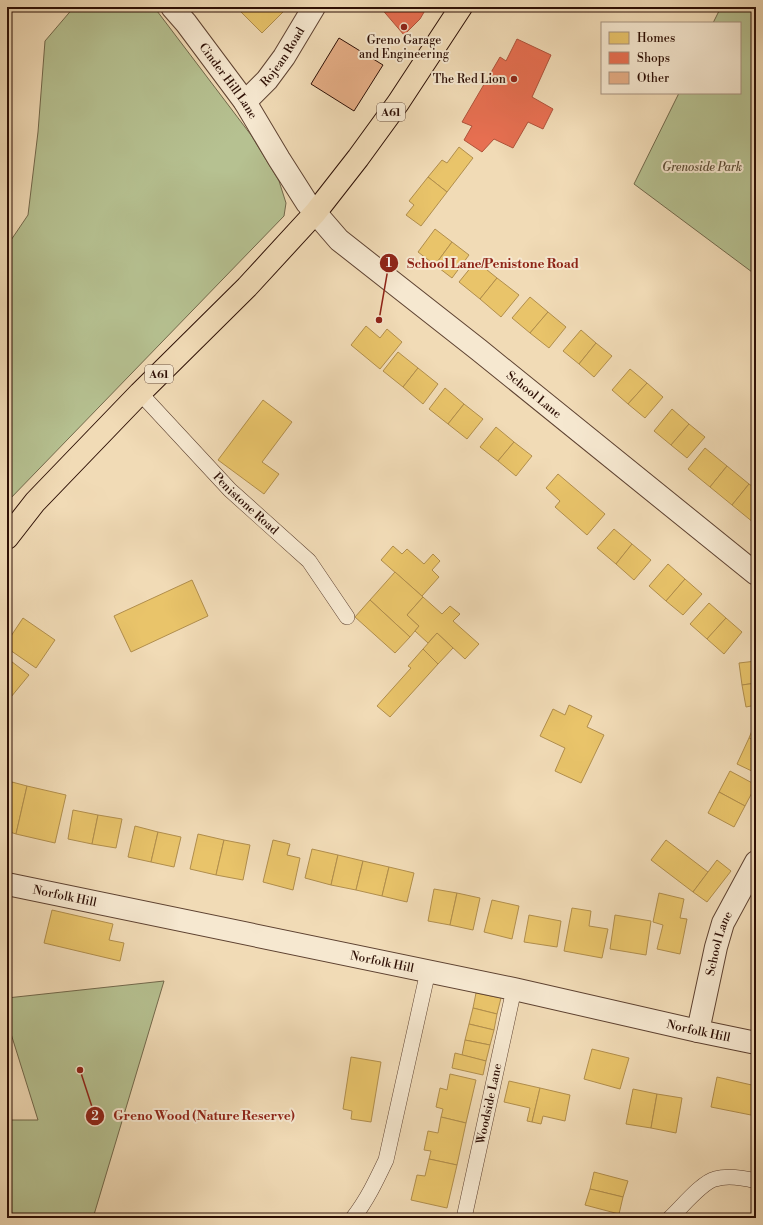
<svg xmlns="http://www.w3.org/2000/svg" width="763" height="1225" font-family="'Libre Bodoni',serif">
  <style>
    .green { fill: #b6c191; stroke: #72684b }
    .homes { fill: #e9c46a; stroke: #b18e4c }
    .shops { fill: #e76f51; stroke: #af523a }
    .building { fill: #e5ad85; stroke: #2d0f05 }
    .lines { fill: none; stroke-linecap: round; stroke-linejoin: round }
    .lane-casing { stroke: #5e4231; stroke-width: 16 }
    .street-casing { stroke: #5e4231; stroke-width: 24 }
    .highway-casing { stroke: #2d0f05; stroke-width: 24 }
    .lane { stroke: #f6e8d0; stroke-width: 15 }
    .street { stroke: #f6e8d0; stroke-width: 22 }
    .highway { stroke: #f1dbb6; stroke-width: 22 }
    .poi-dot { fill: #8f2418; stroke: #f6e8d0; stroke-width: 1.5 }
    .labels { text-anchor: middle; stroke-width: 4; stroke-linejoin: round; paint-order: stroke }
    .shield { fill: #f6e8d0; stroke: #695042; stroke-width: 1 }
    .shield-label { font-size: 11px; font-weight: bold; fill: #2d0f05 }
    .poi-label { font-size: 12px; fill: #2d0f05; stroke: #f6e8d0 }
    .street-label { font-size: 12px; fill: #2d0f05; stroke: #f6e8d0 }
    .park-label { font-size: 12px; font-style: italic; fill: #5d4d36; stroke: #f6e8d0 }
    .leader { fill: none; stroke: #8f2418; stroke-width: 1.5 }
    .callout-dot { fill: #8f2418; stroke: #f6e8d0; stroke-width: 1.5 }
    .mark-label { font-size: 12px; text-anchor: middle; font-weight: bold; fill: #fff }
    .callout-label { font-size: 13px; text-anchor: middle; font-weight: bold; fill: #8f2418; stroke: #f6e8d0; stroke-width: 4; stroke-linejoin: round; paint-order: stroke }
  </style>
  <rect width="100%" height="100%" fill="#f1dbb6"/>
  <filter id="stains"><feTurbulence type="fractalNoise" baseFrequency=".005" numOctaves="4"/><feColorMatrix values="0 0 0 0 .2 0 0 0 0 .09 0 0 0 0 .02 0 0 0 .5 -.17"/></filter>
  <radialGradient id="worn" r=".72"><stop offset=".6" stop-color="#630" stop-opacity="0"/><stop offset="1" stop-color="#630" stop-opacity=".3"/></radialGradient>
  <g class="green">
    <polygon points="74,7 154,7 251,135 279,181 286,203 284,216 7,502 7,246 28,215 38,132 45,41"/>
    <polygon points="721,7 756,7 756,275 634,184 679,93 740,93 740,23 713,23"/>
    <polygon points="164,981 93,1218 7,1218 7,1120 38,1120 7,1021 7,998"/>
  </g>
  <g class="homes">
    <polygon points="236,7 288,7 262,33"/>
    <polygon points="459,147 473,158 447,192 428,177 442,160 447,163"/>
    <polygon points="428,177 447,192 421,226 406,215 414,205 409,201"/>
    <polygon points="435,229 452,242 435,265 418,252"/>
    <polygon points="452,242 469,255 452,278 435,265"/>
    <polygon points="476,261 497,278 480,299 459,282"/>
    <polygon points="497,278 519,295 501,317 480,299"/>
    <polygon points="530,297 548,312 530,333 512,318"/>
    <polygon points="548,312 566,327 549,348 530,333"/>
    <polygon points="366,326 380,338 387,329 402,342 380,369 351,345"/>
    <polygon points="581,330 596,343 579,364 563,351"/>
    <polygon points="596,343 612,356 594,377 579,364"/>
    <polygon points="398,352 418,368 403,387 383,371"/>
    <polygon points="418,368 438,384 423,404 403,387"/>
    <polygon points="630,369 647,383 628,404 612,390"/>
    <polygon points="647,383 663,397 645,418 628,404"/>
    <polygon points="445,388 464,404 448,424 429,409"/>
    <polygon points="263,400 292,422 262,462 279,474 264,494 218,460"/>
    <polygon points="464,404 483,419 467,439 448,424"/>
    <polygon points="672,409 689,424 671,445 654,431"/>
    <polygon points="689,424 705,437 687,458 671,445"/>
    <polygon points="496,427 514,442 498,461 480,447"/>
    <polygon points="514,442 532,456 516,476 498,461"/>
    <polygon points="705,448 727,466 710,487 688,469"/>
    <polygon points="727,466 749,484 732,505 710,487"/>
    <polygon points="558,474 605,514 587,535 555,507 560,501 546,488"/>
    <polygon points="749,484 756,489 756,521 754,523 732,505"/>
    <polygon points="614,529 632,544 616,564 597,548"/>
    <polygon points="632,544 651,560 634,580 616,564"/>
    <polygon points="393,546 402,554 407,549 424,564 433,554 440,561 432,570 439,577 422,596 381,560"/>
    <polygon points="668,564 685,579 666,601 649,586"/>
    <polygon points="395,572 423,597 407,615 419,626 410,637 370,600"/>
    <polygon points="685,579 702,594 683,615 666,601"/>
    <polygon points="192,580 208,616 131,652 114,616"/>
    <polygon points="423,597 442,614 450,606 460,614 453,621 479,644 465,659 437,633 428,643 415,631 419,626 407,615"/>
    <polygon points="370,600 410,637 395,653 355,617"/>
    <polygon points="709,603 726,618 707,639 690,624"/>
    <polygon points="23,618 55,640 36,668 7,648 7,642"/>
    <polygon points="726,618 742,632 724,654 707,639"/>
    <polygon points="437,633 453,648 438,664 423,649"/>
    <polygon points="423,649 438,664 390,717 377,706 411,668 408,666"/>
    <polygon points="7,658 29,675 11,697 7,694"/>
    <polygon points="756,661 756,683 742,685 739,663"/>
    <polygon points="756,683 756,705 746,707 742,685"/>
    <polygon points="569,705 592,716 587,727 604,735 581,783 555,771 565,748 540,736 553,709 565,715"/>
    <polygon points="756,721 756,741 749,738"/>
    <polygon points="749,738 756,741 756,773 737,764"/>
    <polygon points="730,771 756,785 745,806 719,792"/>
    <polygon points="12,782 27,786 16,834 7,831 7,794 9,794"/>
    <polygon points="27,786 66,795 55,843 16,834"/>
    <polygon points="719,792 745,806 734,827 708,813"/>
    <polygon points="73,810 98,815 92,844 68,839"/>
    <polygon points="98,815 122,819 116,848 92,844"/>
    <polygon points="135,826 158,832 151,862 128,857"/>
    <polygon points="158,832 181,837 174,867 151,862"/>
    <polygon points="198,834 224,840 216,875 190,869"/>
    <polygon points="224,840 250,845 243,880 216,875"/>
    <polygon points="273,840 290,844 287,855 300,858 293,890 263,882"/>
    <polygon points="666,840 708,872 693,892 651,860"/>
    <polygon points="312,849 338,855 331,885 305,878"/>
    <polygon points="338,855 363,861 356,890 331,885"/>
    <polygon points="717,860 731,871 707,902 693,892"/>
    <polygon points="363,861 389,867 382,896 356,890"/>
    <polygon points="389,867 414,873 407,902 382,896"/>
    <polygon points="434,889 457,893 450,925 428,921"/>
    <polygon points="457,893 480,898 473,930 450,925"/>
    <polygon points="659,893 684,899 680,918 687,919 680,954 657,949 663,925 653,922"/>
    <polygon points="492,900 519,906 512,939 484,932"/>
    <polygon points="572,908 591,911 589,926 608,929 602,958 564,951"/>
    <polygon points="52,910 113,924 109,940 124,943 120,961 44,943"/>
    <polygon points="529,915 561,921 557,947 524,942"/>
    <polygon points="615,915 651,921 646,955 610,949"/>
    <polygon points="476,993 501,998 497,1014 473,1008"/>
    <polygon points="473,1008 497,1014 494,1030 469,1024"/>
    <polygon points="469,1024 494,1030 490,1045 465,1040"/>
    <polygon points="465,1040 490,1045 486,1061 462,1055"/>
    <polygon points="592,1049 629,1058 620,1089 584,1079"/>
    <polygon points="455,1053 486,1061 483,1075 452,1068"/>
    <polygon points="351,1057 381,1062 371,1122 351,1119 352,1111 343,1109"/>
    <polygon points="450,1074 476,1080 466,1123 441,1117 443,1109 436,1107 440,1088 447,1090"/>
    <polygon points="717,1077 756,1086 756,1116 711,1107"/>
    <polygon points="509,1081 540,1088 532,1122 527,1121 530,1108 504,1102"/>
    <polygon points="540,1088 570,1095 565,1121 543,1116 541,1124 532,1122"/>
    <polygon points="633,1089 657,1094 651,1128 626,1124"/>
    <polygon points="657,1094 682,1098 676,1133 651,1128"/>
    <polygon points="441,1117 466,1123 457,1165 429,1159 431,1151 424,1150 428,1131 438,1133"/>
    <polygon points="429,1159 457,1165 447,1208 411,1200 417,1175 425,1176"/>
    <polygon points="594,1172 628,1181 623,1197 590,1189"/>
    <polygon points="590,1189 623,1197 619,1214 585,1205"/>
  </g>
  <g class="shops">
    <polygon points="380,7 427,7 420,19 404,35"/>
    <polygon points="517,39 551,55 532,97 553,109 543,129 528,122 513,148 494,139 482,152 464,140 472,126 462,122 500,57 506,61"/>
  </g>
  <polygon class="building" points="339,38 383,65 354,111 311,84"/>
  <g class="lines">
    <defs>
      <g id="lane">
        <path id="s1" d="M140,393L230,490L309,561L347,617"/>
        <path d="M353,1218C367,1200 376,1181 386,1160L428,971"/>
        <path id="s2" d="M464,1218L514,989"/>
        <path d="M670,1218C681,1208 702,1182 715,1179C728,1175 744,1178 756,1181"/>
      </g>
      <g id="street">
        <path id="s3" d="M172,7L186,23L245,102L279,159L307,203L339,240L479,350L756,574"/>
        <path id="s4" d="M245,102L267,80L284,57L314,7"/>
        <path id="s5" d="M7,884L514,989L698,1031L756,1043"/>
        <path id="s6" d="M698,1031L716,947L723,923L756,862"/>
      </g>
      <polyline id="highway" points="7,538 35,502 140,393 247,287 315,213 358,158 398,103 461,7"/>
    </defs>
    <use href="#lane" class="lane-casing"/>
    <use href="#street" class="street-casing"/>
    <use href="#highway" class="highway-casing"/>
    <use href="#lane" class="lane"/>
    <use href="#street" class="street"/>
    <use href="#highway" class="highway"/>
  </g>
  <g class="poi-dot">
    <circle cx="404" cy="27" r="4"/>
    <circle cx="514" cy="79" r="4"/>
  </g>
  <g class="labels">
    <g class="shield">
      <rect x="377" y="103" width="28" height="18" rx="3"/>
      <rect x="145" y="365" width="28" height="18" rx="3"/>
    </g>
    <g class="shield-label">
      <text x="391" y="116">A61</text>
      <text x="159" y="378">A61</text>
    </g>
    <g class="poi-label">
      <text x="404" y="44">Greno Garage<tspan x="404" dy="14">and Engineering</tspan></text>
      <text x="506" y="83" text-anchor="end">The Red Lion</text>
    </g>
    <g class="street-label">
      <text dy="4" stroke="none"><textPath href="#s4" startOffset="59">Rojean Road</textPath></text>
      <text dy="4" stroke="none"><textPath href="#s3" startOffset="93">Cinder Hill Lane</textPath></text>
      <text dy="4" stroke="none"><textPath href="#s3" startOffset="536">School Lane</textPath></text>
      <text dy="4" stroke="none"><textPath href="#s1" startOffset="153">Penistone Road</textPath></text>
      <text dy="4" stroke="none"><textPath href="#s5" startOffset="59">Norfolk Hill</textPath></text>
      <text dy="4" stroke="none"><textPath href="#s6" startOffset="90">School Lane</textPath></text>
      <text dy="4" stroke="none"><textPath href="#s5" startOffset="383">Norfolk Hill</textPath></text>
      <text dy="4" stroke="none"><textPath href="#s5" startOffset="707">Norfolk Hill</textPath></text>
      <text dy="4" stroke="none"><textPath href="#s2" startOffset="117">Woodside Lane</textPath></text>
    </g>
    <g class="park-label">
      <text x="702" y="171">Grenoside Park</text>
    </g>
  </g>
  <path class="leader" d="M379 320L389 263M80 1070L95 1116"/>
  <g class="callout-dot">
    <circle cx="379" cy="320" r="4"/>
    <circle cx="80" cy="1070" r="4"/>
    <circle cx="389" cy="263" r="10"/>
    <circle cx="95" cy="1116" r="10"/>
  </g>
  <g class="mark-label">
    <text x="389" y="267">1</text>
    <text x="95" y="1120">2</text>
  </g>
  <g class="callout-label">
    <text x="493" y="268">School Lane/Penistone Road</text>
    <text x="204" y="1120">Greno Wood (Nature Reserve)</text>
  </g>
  <rect width="763" height="1225" fill="none" stroke="#f1dbb6" stroke-width="24"/>
  <rect x="8" y="8" width="747" height="1209" fill="none" stroke="#2d0f05" stroke-width="2"/>
  <rect x="12" y="12" width="739" height="1201" fill="none" stroke="#2d0f05"/>
  <rect x="601" y="22" width="140" height="72" fill="#f6e8d0" stroke="#a6917f"/>
  <rect x="609" y="32" width="20" height="12" fill="#e9c46a" stroke="#a6917f"/>
  <text x="637" y="42" font-size="12" fill="#2d0f05">Homes</text>
  <rect x="609" y="52" width="20" height="12" fill="#e76f51" stroke="#a6917f"/>
  <text x="637" y="62" font-size="12" fill="#2d0f05">Shops</text>
  <rect x="609" y="72" width="20" height="12" fill="#e5ad85" stroke="#a6917f"/>
  <text x="637" y="82" font-size="12" fill="#2d0f05">Other</text>
  <rect width="100%" height="100%" filter="url(#stains)"/>
  <rect width="100%" height="100%" fill="url(#worn)"/>
</svg>
